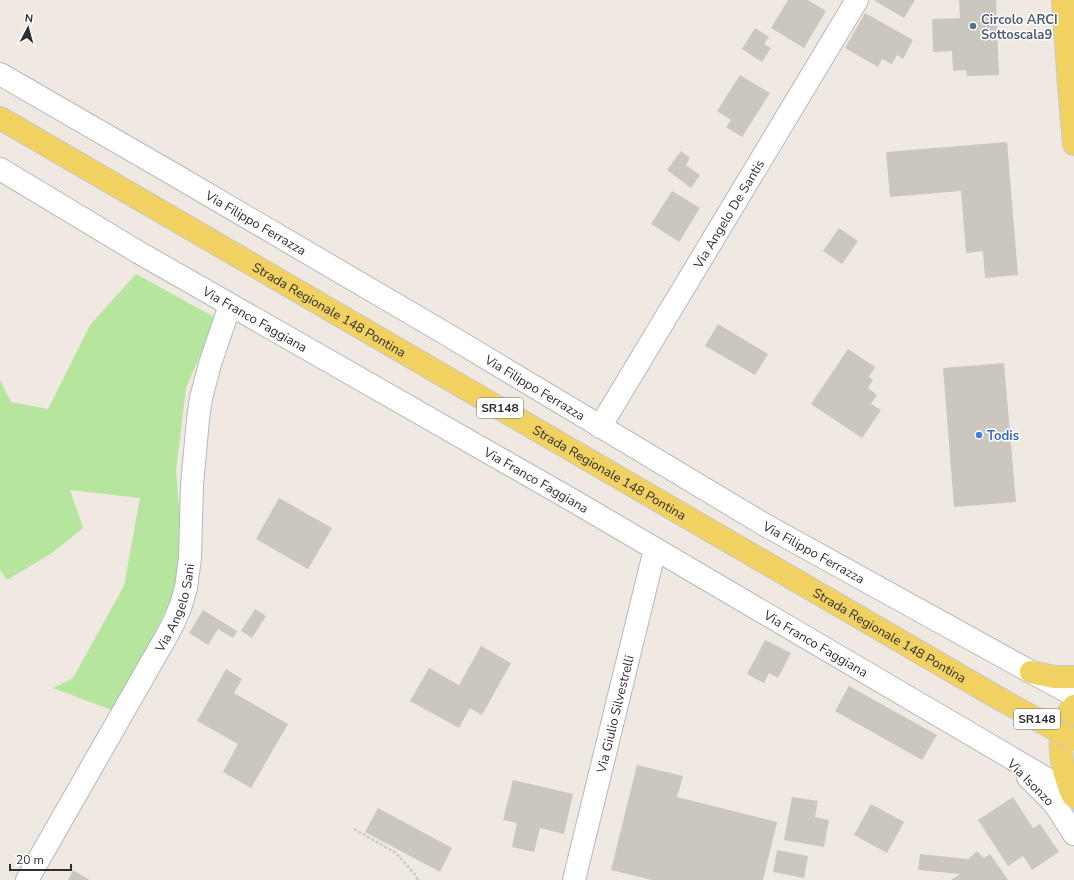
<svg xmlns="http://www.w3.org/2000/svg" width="1074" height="880" font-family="'Nunito Sans',sans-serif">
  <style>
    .green { fill: #b6e59e }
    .building { fill: #cbc7bf }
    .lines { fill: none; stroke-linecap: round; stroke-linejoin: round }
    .minor-casing { stroke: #b4b7c1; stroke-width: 24 }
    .major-casing { stroke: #c9c9c9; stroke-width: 24 }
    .path { stroke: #c9c9c9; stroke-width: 2.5; stroke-dasharray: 3 2; stroke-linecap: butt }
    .minor { stroke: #fff; stroke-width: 22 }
    .major { stroke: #f2d163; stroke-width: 22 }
    .major-bridge-casing { stroke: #c9c9c9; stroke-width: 24; stroke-linecap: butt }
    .major-bridge { stroke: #f2d163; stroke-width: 22 }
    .service-dot { fill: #5c6f8a; stroke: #fff; stroke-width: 1.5 }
    .shop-dot { fill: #3f7fe0; stroke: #fff; stroke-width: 1.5 }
    .labels { text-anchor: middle; stroke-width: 3; stroke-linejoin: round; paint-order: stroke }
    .shield { fill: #fff; stroke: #6d6d6d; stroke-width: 1 }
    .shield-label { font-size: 12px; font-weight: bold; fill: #2e2e2e }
    .service-label { font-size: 13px; font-weight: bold; fill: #4e5e75; stroke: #fff; text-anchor: start }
    .street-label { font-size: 13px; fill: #2e2e2e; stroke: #fff }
    .shop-label { font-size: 13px; font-weight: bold; fill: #366cbe; stroke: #fff; text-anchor: start }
  </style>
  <rect width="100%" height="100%" fill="#efe9e1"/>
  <polygon class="green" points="136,274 216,318 186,388 176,471 183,552 173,595 117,712 53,688 73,678 124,586 140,498 70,490 83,528 52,553 7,580 0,570 0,380 11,402 48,409 90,325"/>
  <g class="building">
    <polygon points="788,0 808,0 826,11 804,48 771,28"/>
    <polygon points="876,0 915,0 904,18 875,1"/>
    <polygon points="959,0 996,0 999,75 967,76 966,70 953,71 952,51 933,52 932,19 960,18"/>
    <polygon points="865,13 913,40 903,59 897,55 892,64 882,59 878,67 845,48"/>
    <polygon points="755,28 769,37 764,44 771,48 762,62 742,49"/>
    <polygon points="740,75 770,93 742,137 726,127 731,120 717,111"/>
    <polygon points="1007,142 1018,275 985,278 983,251 966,253 961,191 890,197 886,152"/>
    <polygon points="681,151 690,158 686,165 700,175 691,188 667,170"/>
    <polygon points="672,191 700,208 679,242 651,224"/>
    <polygon points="839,228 858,241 842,264 823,251"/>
    <polygon points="718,324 768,354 755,375 705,346"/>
    <polygon points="848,349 875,367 869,377 873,380 868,388 877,395 871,404 881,410 862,438 811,404"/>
    <polygon points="1004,363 1016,502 954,507 943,368"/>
    <polygon points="279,498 332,528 308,569 256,539"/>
    <polygon points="255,609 266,616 252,638 241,631"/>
    <polygon points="203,610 237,631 233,638 218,629 208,645 189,633"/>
    <polygon points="765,640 791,653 778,678 769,673 764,683 747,674"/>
    <polygon points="481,646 511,663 482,715 470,708 459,728 410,701 429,668 459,685"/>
    <polygon points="226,669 242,679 234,693 288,724 251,788 223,772 238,744 197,721"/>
    <polygon points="849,686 937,735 922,760 835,711"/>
    <polygon points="637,765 683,776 677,797 777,822 763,880 652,880 611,870"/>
    <polygon points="513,780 573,794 564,834 540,828 534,852 512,847 517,823 503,820"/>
    <polygon points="792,797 818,801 815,817 829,820 824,847 784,840"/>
    <polygon points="1013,797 1033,828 1040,824 1059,852 1032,870 1023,856 1008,866 978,820"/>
    <polygon points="871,804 904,822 887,853 854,835"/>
    <polygon points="378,808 452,848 440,872 365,832"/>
    <polygon points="777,850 808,856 804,878 773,872"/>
    <polygon points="977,851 984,858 990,854 1008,880 951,880 960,874 918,870 920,854 968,859"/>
    <polygon points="73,870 90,880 68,880"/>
  </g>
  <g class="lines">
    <defs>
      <g id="minor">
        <path id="s1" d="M0,74L168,171L448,335L765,525L1031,672L1074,695"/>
        <path id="s2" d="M0,169L138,252L572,500L1071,793"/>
        <path id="s3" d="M600,427L857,0"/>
        <polyline points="1028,777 1047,796 1056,806 1074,834"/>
        <path id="s4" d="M27,880L166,637L174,622L181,605L186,588L190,558L192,485L198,419L201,398L210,364L230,305"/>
        <path id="s5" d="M574,880L655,549"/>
      </g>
      <g id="major">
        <polyline points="1063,0 1069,86 1074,144"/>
        <path id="s6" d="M0,118L1000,699"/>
        <polyline points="1031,672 1054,677 1074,677"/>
        <path d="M1074,706C1056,725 1059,757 1067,780C1069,786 1070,792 1074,797"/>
      </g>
    </defs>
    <use href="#minor" class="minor-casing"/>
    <use href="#major" class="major-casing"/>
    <polyline class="path" points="354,829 396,853 416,876 418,880"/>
    <use href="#minor" class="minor"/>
    <use href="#major" class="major"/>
    <defs>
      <polyline id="major-bridge" points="1000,699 1074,740"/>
    </defs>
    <use href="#major-bridge" class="major-bridge-casing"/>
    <use href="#major-bridge" class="major-bridge"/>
  </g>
  <circle class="service-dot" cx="973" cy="26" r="4"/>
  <circle class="shop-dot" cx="979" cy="435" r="4"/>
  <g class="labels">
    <g class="shield">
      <rect x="477" y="398" width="46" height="20" rx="3"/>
      <rect x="1014" y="709" width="46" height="20" rx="3"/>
    </g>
    <g class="shield-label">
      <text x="500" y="412">SR148</text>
      <text x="1037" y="723">SR148</text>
    </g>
    <g class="service-label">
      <text x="981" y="24">Circolo ARCI<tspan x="981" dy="15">Sottoscala9</tspan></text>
    </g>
    <g class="street-label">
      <text dy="5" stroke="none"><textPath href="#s3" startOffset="249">Via Angelo De Santis</textPath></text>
      <text dy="5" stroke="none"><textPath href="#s1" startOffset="296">Via Filippo Ferrazza</textPath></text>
      <text dy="5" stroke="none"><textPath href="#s6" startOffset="381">Strada Regionale 148 Pontina</textPath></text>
      <text dy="5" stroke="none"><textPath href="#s2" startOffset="296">Via Franco Faggiana</textPath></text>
      <text dy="5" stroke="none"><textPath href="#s1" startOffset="620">Via Filippo Ferrazza</textPath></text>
      <text dy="5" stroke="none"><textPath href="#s6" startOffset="705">Strada Regionale 148 Pontina</textPath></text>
      <text dy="5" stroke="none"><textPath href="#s2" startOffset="620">Via Franco Faggiana</textPath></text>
      <text dy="5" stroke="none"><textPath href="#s1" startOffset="944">Via Filippo Ferrazza</textPath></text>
      <text dy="5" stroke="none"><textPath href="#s4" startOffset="311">Via Angelo Sani</textPath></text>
      <text dy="5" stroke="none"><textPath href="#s6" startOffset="1029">Strada Regionale 148 Pontina</textPath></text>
      <text dy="5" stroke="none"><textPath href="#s2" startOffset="944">Via Franco Faggiana</textPath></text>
      <text dy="5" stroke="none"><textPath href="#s5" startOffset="171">Via Giulio Silvestrelli</textPath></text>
      <text transform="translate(1031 782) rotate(45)" y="5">Via Isonzo</text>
    </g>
    <g class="shop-label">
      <text x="987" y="440">Todis</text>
    </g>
  </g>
  <g transform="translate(28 28) rotate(6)" stroke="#ffffff" stroke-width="3" paint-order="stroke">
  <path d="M0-3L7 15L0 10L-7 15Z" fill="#2e2e2e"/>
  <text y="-6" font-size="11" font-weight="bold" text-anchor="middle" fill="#2e2e2e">N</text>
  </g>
  <path d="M10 864v6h61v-6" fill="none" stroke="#2e2e2e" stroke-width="2"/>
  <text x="16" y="864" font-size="12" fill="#2e2e2e" stroke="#ffffff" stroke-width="3" paint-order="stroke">20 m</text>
</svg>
